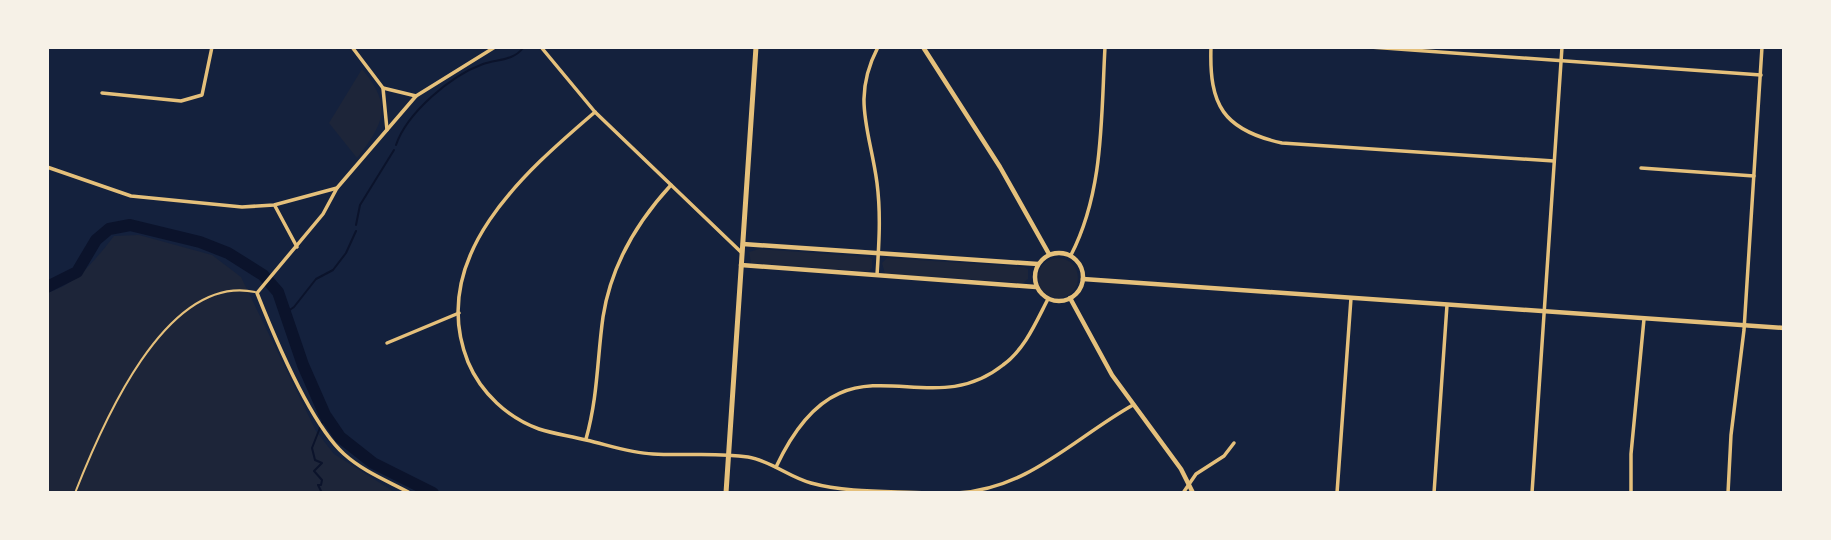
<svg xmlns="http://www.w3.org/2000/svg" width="1831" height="540" font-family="'Fira Sans',sans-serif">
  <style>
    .green { fill: #1d2539 }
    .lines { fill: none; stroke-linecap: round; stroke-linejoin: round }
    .stream { stroke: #0b132b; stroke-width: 2 }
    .river { stroke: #0b132b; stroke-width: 12 }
    .service { stroke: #e5c07b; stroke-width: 2 }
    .minor { stroke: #e5c07b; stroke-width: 3.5 }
    .tertiary { stroke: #e5c07b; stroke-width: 4.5 }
    .secondary { stroke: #e5c07b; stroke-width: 5 }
  </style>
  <rect width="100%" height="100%" fill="#14213d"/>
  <g class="green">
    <path d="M362,69C393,106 384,123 357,158L329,123Z"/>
    <path d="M139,235L212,255L241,277L316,431L334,454L396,493H47V293C77,284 95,260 114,236Z"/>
    <polygon points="759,249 869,257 872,259 872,268 868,272 751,263 749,252"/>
    <polygon points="887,258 1024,267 1028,269 1028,279 1023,283 885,274 882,263"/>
    <circle cx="1058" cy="278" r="20"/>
  </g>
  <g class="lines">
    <g class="stream">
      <path d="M396,145C407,113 450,76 483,64C497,59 513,61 523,48"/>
      <polyline points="356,225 360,205 394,150"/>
      <polyline points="284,314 294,307 316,279 333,270 346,253 356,231"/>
      <polyline points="322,493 318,485 321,485 322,480 314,471 322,463 315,460 312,448 325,415"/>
    </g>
    <polyline class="river" points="47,287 77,272 96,240 109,229 130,225 200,242 228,253 263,275 278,292 303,365 325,415 340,437 373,463 433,493"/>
    <path class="service" d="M75,493C101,427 165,273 255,292"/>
    <g class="minor">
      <polyline points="352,47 383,88 416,96"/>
      <polyline points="541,47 595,112 742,253"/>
      <path d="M1211,47C1209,105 1223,130 1282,143L1554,161"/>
      <polyline points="1370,47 1761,75"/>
      <polyline points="383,88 387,130"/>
      <polyline points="102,93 181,101 202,95 212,47"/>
      <path d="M595,112C525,172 426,257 468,362C481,393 508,418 539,429C554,434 571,436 586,440C608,445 630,453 653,454C685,456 716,452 748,457C771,461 789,477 811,483C847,493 890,491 927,493"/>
      <polyline points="47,167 131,196 242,207 274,205 337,188 416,96 495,47"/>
      <polyline points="1641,168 1754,176"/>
      <path d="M337,188L323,214L257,293C274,336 311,424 344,454C364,472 388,481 410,493"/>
      <polyline points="275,206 297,247"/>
      <path d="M1071,255C1104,191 1101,118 1105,47"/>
      <path d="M877,275C879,244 881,214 877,183C870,130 851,99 878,47"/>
      <polyline points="387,343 459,313"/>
      <path d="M586,439C598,396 597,360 603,317C611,265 636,223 671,185"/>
      <path d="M776,467C844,322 923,429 1003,365C1025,349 1036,322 1048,299"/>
      <path d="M957,493C1029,489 1074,438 1133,405"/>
      <polyline points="1183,493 1196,474 1224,456 1234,443"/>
      <polyline points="1337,493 1351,298"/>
      <polyline points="1434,493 1447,305"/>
      <polyline points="1532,493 1562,47"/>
      <polyline points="1631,493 1631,454 1644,319"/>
      <polyline points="1728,493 1731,435 1744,330 1762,47"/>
    </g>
    <g class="tertiary">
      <polyline points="923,47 1000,167 1049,254"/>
      <polyline points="743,244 1038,264"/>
      <circle cx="1059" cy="277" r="24"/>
      <polyline points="741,265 1036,287"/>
      <polyline points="1083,279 1784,328"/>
      <polyline points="1070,298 1112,375 1181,469 1193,493"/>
    </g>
    <polyline class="secondary" points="726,493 756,47"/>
  </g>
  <rect width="1831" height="540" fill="none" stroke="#f6f1e7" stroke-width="98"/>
</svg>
